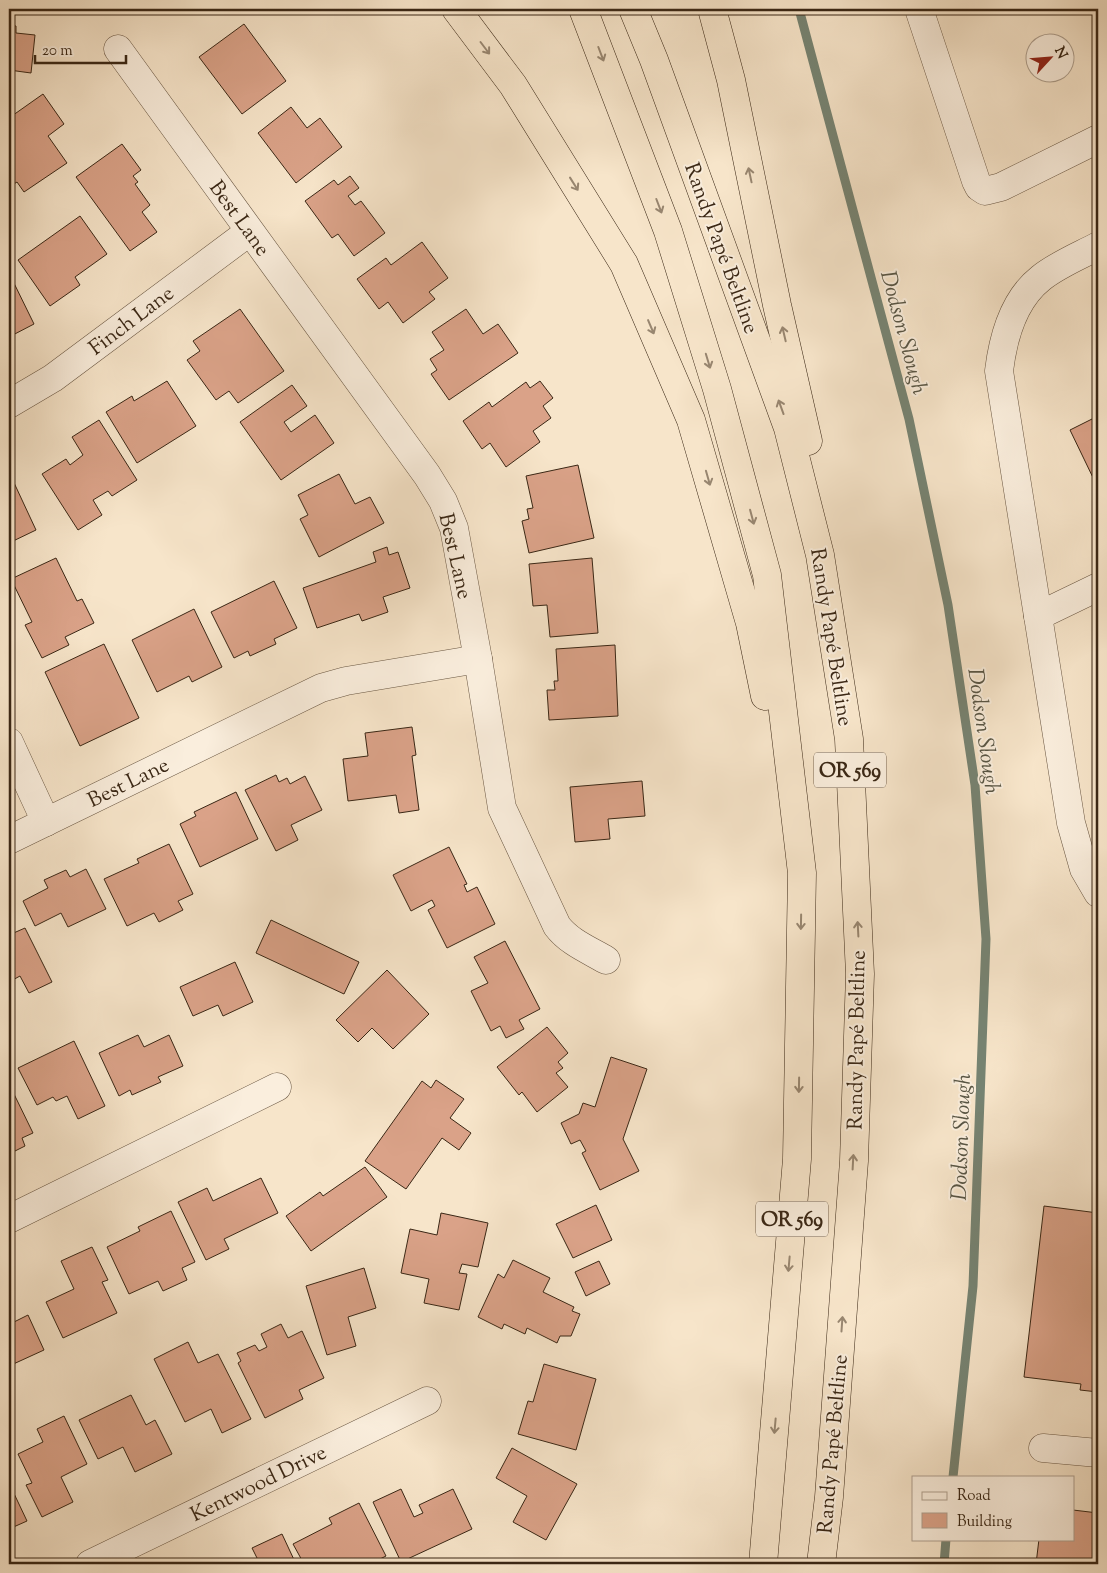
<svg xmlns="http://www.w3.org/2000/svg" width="1107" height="1573" font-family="'Sorts Mill Goudy',serif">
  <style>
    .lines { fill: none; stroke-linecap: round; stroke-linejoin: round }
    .stream { stroke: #768372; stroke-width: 9 }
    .building { fill: #daa288; stroke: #3a2715 }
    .minor-casing { stroke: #695642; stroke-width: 29 }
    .highway-casing { stroke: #3a2715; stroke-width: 29 }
    .minor { stroke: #faeedd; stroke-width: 28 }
    .highway { stroke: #f7e5ca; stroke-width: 28 }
    .oneway { stroke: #988670 }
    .labels { text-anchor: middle; stroke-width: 4; stroke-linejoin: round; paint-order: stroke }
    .shield { fill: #faeedd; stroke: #746351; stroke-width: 1 }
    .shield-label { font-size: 20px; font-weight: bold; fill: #3a2715 }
    .street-label { font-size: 21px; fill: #3a2715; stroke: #faeedd }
    .water-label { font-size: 22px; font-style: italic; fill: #585544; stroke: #faeedd }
  </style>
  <rect width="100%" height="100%" fill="#f7e5ca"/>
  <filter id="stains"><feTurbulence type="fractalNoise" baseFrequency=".004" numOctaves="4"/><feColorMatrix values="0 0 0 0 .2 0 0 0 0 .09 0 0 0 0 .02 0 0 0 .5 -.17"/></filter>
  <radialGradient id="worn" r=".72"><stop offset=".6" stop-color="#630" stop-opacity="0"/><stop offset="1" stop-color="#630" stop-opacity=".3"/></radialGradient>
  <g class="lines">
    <g class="stream">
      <polyline points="799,9 909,419 948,605 975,785 986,939 973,1286 953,1477"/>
      <polyline points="944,1564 946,1539"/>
    </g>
  </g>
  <g class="building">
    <polygon points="244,24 286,81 242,114 199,57"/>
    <polygon points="9,25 16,26 16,33 35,35 31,73 9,70"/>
    <polygon points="43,94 64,124 48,136 67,163 24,192 17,182 9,187 9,118"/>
    <polygon points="291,107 307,128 320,118 342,147 296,183 258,133"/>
    <polygon points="122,144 141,170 133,176 138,182 135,184 150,205 142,212 157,232 130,251 76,177"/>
    <polygon points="350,176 359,188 348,196 355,205 361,201 385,233 354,256 338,234 332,238 305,201 334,180 338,185"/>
    <polygon points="80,216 107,254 75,277 80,285 50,306 18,260"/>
    <polygon points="422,242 448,278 429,292 435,299 403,323 388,302 379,309 357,279 386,258 391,265"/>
    <polygon points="9,273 34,324 9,337"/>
    <polygon points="240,309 284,371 238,403 229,391 216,400 187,360 200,351 193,341"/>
    <polygon points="466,309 483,334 498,324 518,353 449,400 431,374 437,370 430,359 444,350 432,332"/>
    <polygon points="167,381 196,426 137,463 106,412 132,396 134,401"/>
    <polygon points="540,381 553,398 543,406 551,418 533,431 540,442 506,467 490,443 482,449 463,421 489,402 492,407 526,382 530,388"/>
    <polygon points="292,385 307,406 284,422 291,432 315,415 334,443 281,480 240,422"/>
    <polygon points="1098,416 1098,488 1070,430"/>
    <polygon points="99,420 137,480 112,496 108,491 93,500 102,515 78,530 42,474 66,459 70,465 83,455 72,437"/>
    <polygon points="578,465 594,538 529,553 522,521 529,519 527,509 533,508 526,476"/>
    <polygon points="9,472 36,530 9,543"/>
    <polygon points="339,474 355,504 370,497 384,523 319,557 300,519 308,515 298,495"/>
    <polygon points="387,547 389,555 398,552 410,588 383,597 388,612 362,621 359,614 317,628 303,588 376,562 373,552"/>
    <polygon points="56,558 77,601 82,599 94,623 65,637 69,645 42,658 25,625 32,622 11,579"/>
    <polygon points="592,558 598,633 550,637 547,605 533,606 529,564"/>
    <polygon points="274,581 297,628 274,639 276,644 250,656 248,651 234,658 211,612"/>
    <polygon points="194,609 222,667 192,682 189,676 157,692 132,640"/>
    <polygon points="104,644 139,718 80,746 45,672"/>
    <polygon points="615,645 618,716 549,720 547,690 555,690 554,681 558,681 556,649"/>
    <polygon points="412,727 416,755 412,756 419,810 399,813 396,795 348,801 343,759 368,756 365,733"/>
    <polygon points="276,775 279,782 287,778 290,784 305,776 322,810 291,825 298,840 276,851 245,790"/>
    <polygon points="642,781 645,816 608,819 610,839 575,842 570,787"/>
    <polygon points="236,792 258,839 200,867 180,824 196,816 194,812"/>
    <polygon points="169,844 193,894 178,901 183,910 159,922 154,913 127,926 104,879 139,863 137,859"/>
    <polygon points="449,847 467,884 464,885 467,892 477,887 495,924 447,948 428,910 435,906 432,900 411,911 393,875"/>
    <polygon points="86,869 106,909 68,927 61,913 35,926 23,901 48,888 44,880 66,870 70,877"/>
    <polygon points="271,920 359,962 344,994 256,953"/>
    <polygon points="25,928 52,982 29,993 20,976 9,982 9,935"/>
    <polygon points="505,941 540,1009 519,1020 524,1029 506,1038 500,1026 491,1031 471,991 488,983 474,957"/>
    <polygon points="235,962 253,1002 223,1016 218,1005 193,1016 180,987"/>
    <polygon points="387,970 429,1014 393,1049 372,1028 358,1042 336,1020"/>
    <polygon points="547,1027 568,1053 558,1062 563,1068 556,1073 568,1087 537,1112 522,1092 519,1095 497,1067"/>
    <polygon points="138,1035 144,1047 169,1035 183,1066 158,1077 161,1082 132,1095 130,1090 119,1096 99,1053"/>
    <polygon points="74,1041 105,1106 78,1119 67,1096 56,1101 53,1097 37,1105 18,1068"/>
    <polygon points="611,1057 647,1069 623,1139 639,1171 600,1190 582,1153 586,1151 580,1140 571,1144 561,1123 579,1114 583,1103 595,1107"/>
    <polygon points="436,1080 464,1099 450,1118 471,1133 459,1150 442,1138 406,1189 365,1161 422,1081 431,1088"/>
    <polygon points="13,1092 33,1133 22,1138 25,1146 9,1154 9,1094"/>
    <polygon points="365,1167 387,1197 311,1251 286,1216 320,1192 323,1196"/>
    <polygon points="261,1178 278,1213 224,1239 229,1249 206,1260 178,1202 207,1188 213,1201"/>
    <polygon points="596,1205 612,1240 573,1258 556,1224"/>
    <polygon points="1044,1206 1098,1213 1098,1392 1080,1390 1081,1384 1024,1377"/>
    <polygon points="171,1211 195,1262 182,1268 187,1280 163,1291 158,1281 129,1294 107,1247 140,1231 138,1227"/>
    <polygon points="441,1213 488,1223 478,1267 462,1264 459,1273 467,1274 459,1310 424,1303 429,1279 401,1273 410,1229 437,1235"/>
    <polygon points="92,1247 108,1280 102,1282 117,1313 63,1338 46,1302 74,1289 61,1261"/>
    <polygon points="513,1260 550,1278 543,1292 574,1307 572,1311 580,1314 571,1336 560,1336 557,1343 527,1328 525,1334 504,1324 502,1329 478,1317 498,1274 504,1278"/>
    <polygon points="599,1261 610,1284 586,1296 575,1272"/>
    <polygon points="364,1268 376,1308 348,1317 356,1346 327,1355 306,1286"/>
    <polygon points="28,1315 44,1350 9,1366 9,1317 12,1316 14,1322"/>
    <polygon points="281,1324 288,1338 302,1331 324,1378 299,1390 303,1399 265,1418 238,1363 241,1361 237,1353 255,1345 259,1351 267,1347 261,1334"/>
    <polygon points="188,1342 198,1363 218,1354 251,1419 222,1433 211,1409 185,1422 154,1359"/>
    <polygon points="544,1364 596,1379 576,1450 518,1434 528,1401 533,1402"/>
    <polygon points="131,1395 146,1425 155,1420 172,1454 135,1472 123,1447 98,1459 79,1420"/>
    <polygon points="64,1416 87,1464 61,1477 73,1502 42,1517 26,1485 32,1483 18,1454 43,1442 37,1429"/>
    <polygon points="512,1448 577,1484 546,1540 513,1522 527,1496 496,1478"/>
    <polygon points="9,1483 27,1521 9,1529"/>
    <polygon points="401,1489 414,1517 423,1513 419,1505 453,1489 472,1529 401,1562 373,1502"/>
    <polygon points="359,1503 386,1556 370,1564 304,1564 293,1544 332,1524 329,1518"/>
    <polygon points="1073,1510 1098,1513 1098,1564 1036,1564 1039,1539 1073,1539"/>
    <polygon points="282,1534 296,1564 260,1564 252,1548"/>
  </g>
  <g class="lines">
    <defs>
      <g id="minor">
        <polyline points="919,9 976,181 979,187 985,191 1001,187 1098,139"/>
        <path d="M118,49L427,475L443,501L454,528L478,659L502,808L557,926C569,942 589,950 606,960"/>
        <path d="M1098,246C1079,256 1057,265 1041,278C1013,300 1003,338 999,371L1071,823L1084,869L1098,893"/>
        <polyline points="9,404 53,378 249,232"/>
        <polyline points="1038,616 1098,587"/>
        <polyline points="9,742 46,822"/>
        <polyline points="9,840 321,688 346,681 478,659"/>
        <polyline points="9,1219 277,1087"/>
        <polyline points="1043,1448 1098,1453"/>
        <polyline points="90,1564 427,1401"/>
      </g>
      <g id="highway">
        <polyline points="456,9 513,85 624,264 691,420 750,623 765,696"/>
        <polyline points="583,9 668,231 717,389 767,575 802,873 797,1159 763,1564"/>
        <polyline points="633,9 654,60 788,428 820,555 849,739 860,974 854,1161 829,1497 821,1564"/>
        <polyline points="712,9 731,80 777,305 808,441"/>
      </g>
    </defs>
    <use href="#minor" class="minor-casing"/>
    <use href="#highway" class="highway-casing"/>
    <use href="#minor" class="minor"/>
    <use href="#highway" class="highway"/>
  </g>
  <defs><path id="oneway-shaft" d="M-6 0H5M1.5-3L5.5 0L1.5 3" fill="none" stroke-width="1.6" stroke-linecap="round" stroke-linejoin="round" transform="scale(1.25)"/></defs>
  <g class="oneway">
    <use href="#oneway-shaft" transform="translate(485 48) rotate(53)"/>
    <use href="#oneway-shaft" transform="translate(601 54) rotate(69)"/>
    <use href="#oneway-shaft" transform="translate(750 175) rotate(-102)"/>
    <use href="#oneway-shaft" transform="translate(574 184) rotate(58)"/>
    <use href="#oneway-shaft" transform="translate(659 206) rotate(69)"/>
    <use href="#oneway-shaft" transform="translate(651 327) rotate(67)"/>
    <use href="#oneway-shaft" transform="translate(784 334) rotate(-103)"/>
    <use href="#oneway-shaft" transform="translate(708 361) rotate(73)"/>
    <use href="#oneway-shaft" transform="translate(781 407) rotate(-110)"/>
    <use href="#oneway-shaft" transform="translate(708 478) rotate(74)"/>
    <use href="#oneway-shaft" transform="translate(752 517) rotate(75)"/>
    <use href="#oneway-shaft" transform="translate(801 922) rotate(91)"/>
    <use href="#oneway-shaft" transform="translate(858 929) rotate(-93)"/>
    <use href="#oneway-shaft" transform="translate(799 1085) rotate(91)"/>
    <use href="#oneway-shaft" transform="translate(853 1162) rotate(-87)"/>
    <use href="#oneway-shaft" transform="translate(789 1264) rotate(95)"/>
    <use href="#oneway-shaft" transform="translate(842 1324) rotate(-86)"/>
    <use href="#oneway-shaft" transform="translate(775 1426) rotate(95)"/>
  </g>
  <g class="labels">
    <g class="shield">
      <rect x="814" y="752.5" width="72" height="35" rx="4"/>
      <rect x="756" y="1201.5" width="72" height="35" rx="4"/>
    </g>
    <g class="shield-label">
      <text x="850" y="777">OR 569</text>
      <text x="792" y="1226">OR 569</text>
    </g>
    <g class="street-label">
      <text transform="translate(240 218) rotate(54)" y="7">Best Lane</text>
      <text transform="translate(722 248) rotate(70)" y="7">Randy Papé Beltline</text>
      <text transform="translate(131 320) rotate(-37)" y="7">Finch Lane</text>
      <text transform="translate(456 556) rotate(77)" y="7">Best Lane</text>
      <text transform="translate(832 637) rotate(81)" y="7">Randy Papé Beltline</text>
      <text transform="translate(128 782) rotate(-26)" y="7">Best Lane</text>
      <text transform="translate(856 1040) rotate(-89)" y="7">Randy Papé Beltline</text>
      <text transform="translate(832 1444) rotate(-85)" y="7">Randy Papé Beltline</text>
      <text transform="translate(258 1483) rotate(-26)" y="7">Kentwood Drive</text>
    </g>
    <g class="water-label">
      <text transform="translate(905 332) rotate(75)" y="8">Dodson Slough</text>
      <text transform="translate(985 731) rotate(82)" y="8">Dodson Slough</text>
      <text transform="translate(960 1137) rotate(-88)" y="8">Dodson Slough</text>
    </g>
  </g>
  <rect width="1107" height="1573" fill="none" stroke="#f7e5ca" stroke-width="30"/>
  <rect x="10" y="10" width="1087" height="1553" fill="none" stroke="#3a2715" stroke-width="2.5"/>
  <rect x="15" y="15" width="1077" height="1543" fill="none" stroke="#3a2715"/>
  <rect x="912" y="1476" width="162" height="65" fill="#faeedd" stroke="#ad9e8d"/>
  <rect x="922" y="1492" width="25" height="8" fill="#faeedd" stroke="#ad9e8d"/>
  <text x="957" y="1500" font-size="15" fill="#3a2715">Road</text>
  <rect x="922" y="1513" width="25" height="15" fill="#daa288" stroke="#ad9e8d"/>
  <text x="957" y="1526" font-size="15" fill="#3a2715">Building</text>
  <g transform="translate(1050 58) rotate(64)"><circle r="24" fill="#faeedd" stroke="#ad9e8d"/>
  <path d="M0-4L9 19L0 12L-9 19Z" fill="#8f2418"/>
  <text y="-8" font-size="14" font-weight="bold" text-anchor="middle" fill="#3a2715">N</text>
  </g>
  <path d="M35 55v8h91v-8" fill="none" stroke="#3a2715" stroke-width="2.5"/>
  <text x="42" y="55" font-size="15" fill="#3a2715" stroke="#faeedd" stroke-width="4" paint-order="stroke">20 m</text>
  <rect width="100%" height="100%" filter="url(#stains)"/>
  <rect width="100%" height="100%" fill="url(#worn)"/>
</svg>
